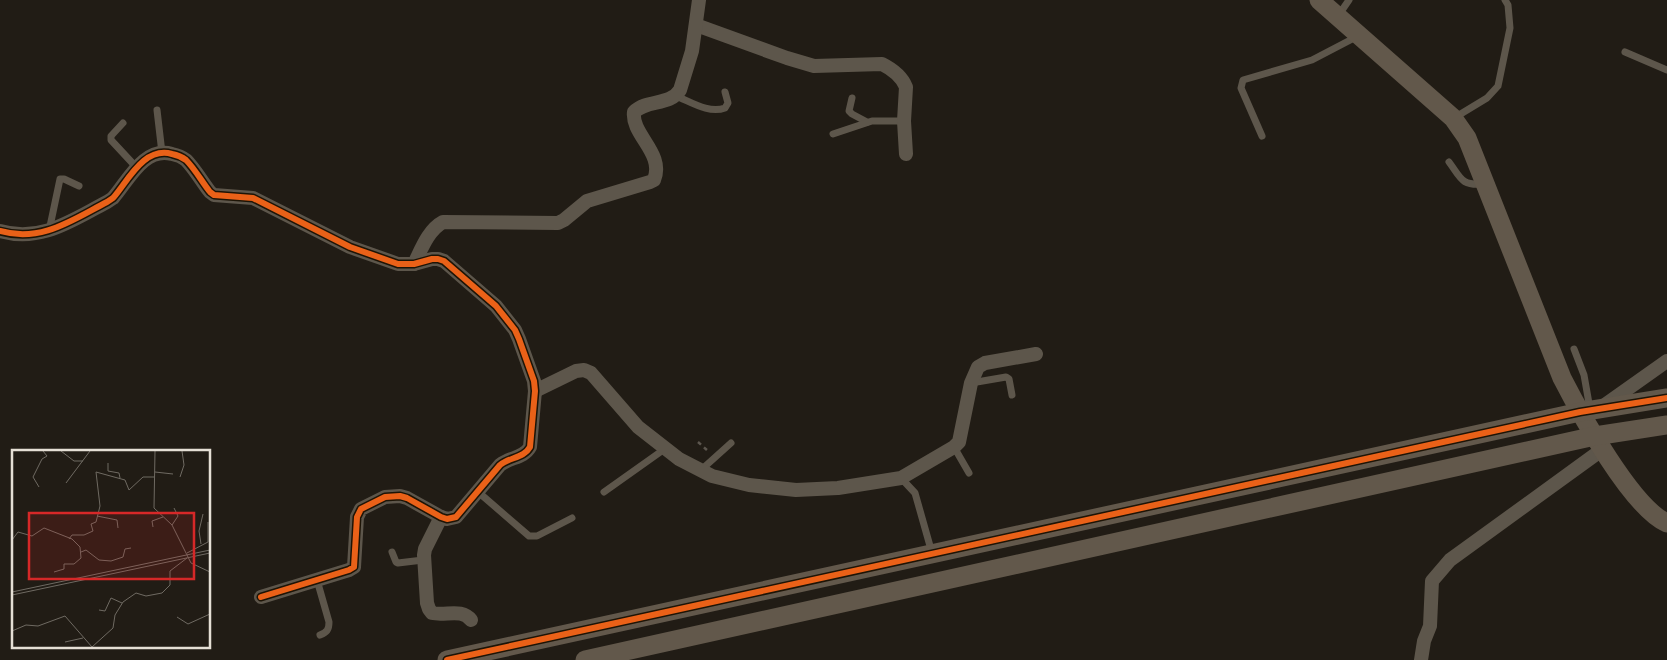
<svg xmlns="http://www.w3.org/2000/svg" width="1667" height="660" font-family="'Public Sans',sans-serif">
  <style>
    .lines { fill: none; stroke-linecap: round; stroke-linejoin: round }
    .path { stroke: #5c564e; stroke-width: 2.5; stroke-dasharray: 4 4; stroke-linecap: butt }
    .lane { stroke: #5d564b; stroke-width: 7 }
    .street { stroke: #5d564b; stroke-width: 14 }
    .secondary { stroke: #62584b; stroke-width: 19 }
    .cycleway-casing { stroke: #1d1406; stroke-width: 9 }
    .cycleway { stroke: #ea6118; stroke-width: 6 }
    .inset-road { fill: none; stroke: #6f6a62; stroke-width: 1 }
    .view { fill: #d62828; fill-opacity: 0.15; stroke: #d62828; stroke-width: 2.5 }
    .inset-edge { fill: none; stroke: #e5dfd5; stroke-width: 2.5 }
  </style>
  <rect width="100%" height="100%" fill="#211c15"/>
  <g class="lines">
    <polyline class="path" points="698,442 708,451"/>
    <g class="lane">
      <polyline points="1338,16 1349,0"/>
      <polyline points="1625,52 1667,70"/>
      <path d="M676,96C691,102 709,114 725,108L728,103L725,92"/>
      <polyline points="852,98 849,111 852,114 867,122"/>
      <polyline points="157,110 162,153"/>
      <polyline points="1454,118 1487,98 1498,86 1510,28 1508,5 1505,0"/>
      <polyline points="123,123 111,136 111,140 137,168"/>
      <polyline points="833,134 872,121 904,121"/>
      <polyline points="1262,136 1241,88 1243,80 1312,60 1358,36"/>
      <path d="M1449,162C1461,178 1461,186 1483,184"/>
      <polyline points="49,231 60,179 64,179 79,186"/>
      <polyline points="1574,349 1584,375 1590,409"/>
      <polyline points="971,383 1006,377 1009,379 1012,395"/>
      <polyline points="954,447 969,473"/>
      <polyline points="701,470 731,443"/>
      <polyline points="901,478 915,493 932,553"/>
      <polyline points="477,491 529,536 537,536 572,518"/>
      <polyline points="604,492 666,448"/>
      <polyline points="392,552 396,562 398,563 423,560"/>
      <path d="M317,580L329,622C329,630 327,632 320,635"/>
    </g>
    <g class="street">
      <path d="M696,25L787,58L814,66L882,64C892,69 902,77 906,87L904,121L906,154"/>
      <path d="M0,231C41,243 72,220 107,202L113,198C128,181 144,146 172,154C177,155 182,157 186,160C195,169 202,182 210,192L214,195L253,198L350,247L398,264H414L432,259H438L444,261L496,306L515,330L519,339L534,381L535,391L530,447C524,458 510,457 500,465L456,517L447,519L441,517L407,498L400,496L385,497L361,509L357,517L354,567L349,570L261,597"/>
      <path d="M414,264C421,250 428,230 443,222L558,223L564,220L587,201L650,182L654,180C665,153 631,135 634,112C647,99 670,106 680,90L692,51L699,0"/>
      <polyline points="535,391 576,371 584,370 591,373 638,427 679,459 712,476 749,485 796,490 838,488 901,478 954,447 959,442 971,383 978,367 985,363 1036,354"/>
      <polyline points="1602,407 1667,361"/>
      <path d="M441,517L425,549L424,555L427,603L429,609L432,613C446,616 462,608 471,620"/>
      <polyline points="1421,660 1424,641 1430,626 1432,581 1450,560 1603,449"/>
    </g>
    <g class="secondary">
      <path d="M1319,0L1453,118L1467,138L1562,378C1580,413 1632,508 1667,523"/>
      <polyline points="447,660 1580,412 1667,398"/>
      <polyline points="585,660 1595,436 1667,425"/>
    </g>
    <defs>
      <g id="cycleway">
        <path d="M0,231C41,243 72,220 107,202L113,198C128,181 144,146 172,154C177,155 182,157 186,160C195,169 202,182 210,192L214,195L253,198L350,247L398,264H414L432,259H438L444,261L496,306L515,330L519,339L534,381L535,391L530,447C524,458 510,457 500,465L456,517L447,519L441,517L407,498L400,496L385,497L361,509L357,517L354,567L349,570L261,597"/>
        <polyline points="447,660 1580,412 1667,398"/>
      </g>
    </defs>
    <use href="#cycleway" class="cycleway-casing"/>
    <use href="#cycleway" class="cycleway"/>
  </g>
  <g transform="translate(12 450)">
    <rect width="198" height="198" fill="#211c15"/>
    <path class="inset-road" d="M49,1L62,11H71M143,1L142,58L160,75L179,113L198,122M96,13V21L107,23L108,28M143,22L161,24M168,27L172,15L170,1M54,33L78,1M27,37L21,27L30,9L35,6L31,1M85,66L105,70L106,78M160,75L166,66L162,58M141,77L140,71L151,67M57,89L60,85H72L81,81L79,74L84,72L88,56L84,22L113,30L117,40L131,27H143M0,90L6,82L20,86L32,78L60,89L68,97L69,108L62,114H52V119L42,122M189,94L187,81L191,64M69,102L74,100L87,110L99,111L111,107L113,99L119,98M175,103L196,92V72M0,142L198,100M0,145L198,103M87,160L93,161L99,148L110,153M165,167L176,174L198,164M0,181L14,175L26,176L53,166L80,197L101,178L103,165L111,152L124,143L134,146L150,143L158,135V121L175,108M53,192L71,188"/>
    <path class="view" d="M17,63H182V129H17Z"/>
    <rect width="198" height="198" class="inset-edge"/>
  </g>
</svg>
